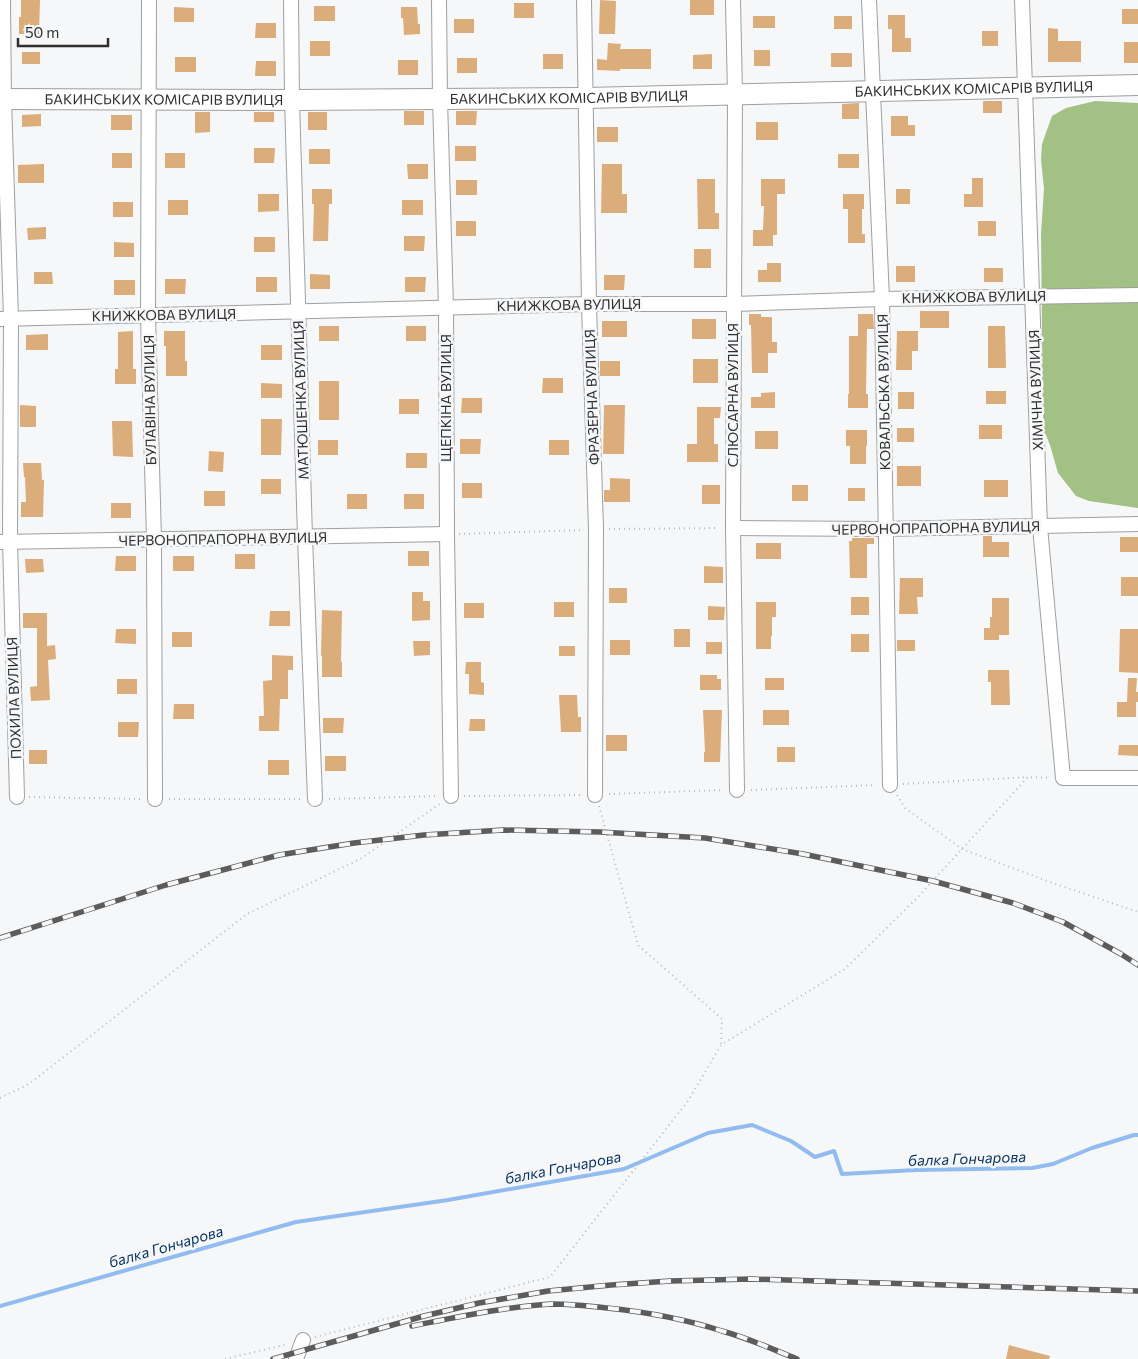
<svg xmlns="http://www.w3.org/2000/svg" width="1138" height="1359" font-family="Commissioner,sans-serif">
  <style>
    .forest { fill: #a3c085 }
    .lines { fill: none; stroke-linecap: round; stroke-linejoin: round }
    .stream { stroke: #92bcef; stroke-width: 4 }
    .building { fill: #dbad7a }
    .street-casing { stroke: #9e9fa0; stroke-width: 16 }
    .secondary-casing { stroke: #9e9fa0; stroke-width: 22 }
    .path { stroke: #b8b9ba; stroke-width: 2; stroke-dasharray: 1 4; stroke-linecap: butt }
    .street { stroke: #fff; stroke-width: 14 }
    .secondary { stroke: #fff; stroke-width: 20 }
    .rail-casing { stroke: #5c5c5d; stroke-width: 5.5 }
    .rail { stroke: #f6f7f8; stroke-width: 4; stroke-dasharray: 11; stroke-linecap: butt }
    .labels { text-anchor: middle; stroke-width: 5; stroke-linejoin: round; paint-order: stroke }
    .street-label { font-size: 14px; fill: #2f2f30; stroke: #f6f7f8 }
    .water-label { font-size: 15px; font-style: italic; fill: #04315e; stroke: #f6f7f8 }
  </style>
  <rect width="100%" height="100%" fill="#f6f7f8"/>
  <polygon class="forest" points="1095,101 1138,103 1138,508 1089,501 1076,496 1058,473 1050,445 1043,428 1041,233 1044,189 1041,159 1042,144 1052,116 1066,108"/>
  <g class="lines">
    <polyline class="stream" points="0,1306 296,1222 448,1200 624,1169 708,1133 752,1125 791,1141 815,1157 834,1151 842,1174 916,1170 1032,1168 1053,1164 1092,1148 1134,1135 1138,1135"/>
  </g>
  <g class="building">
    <polygon points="21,0 40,0 39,34 19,34 19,17 21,17"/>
    <polygon points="600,0 616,1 615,34 599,34"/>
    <rect x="690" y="0" width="24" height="15"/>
    <rect x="514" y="3" width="20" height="15"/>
    <rect x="314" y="6" width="21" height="15"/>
    <polygon points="174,7 194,8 194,22 174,22"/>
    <polygon points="401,7 417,7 418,24 420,24 420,34 404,35 403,18 401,18"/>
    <rect x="1122" y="9" width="16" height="15"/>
    <polygon points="888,15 905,15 905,38 911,38 911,52 892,52 892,29 888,29"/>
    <rect x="753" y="16" width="22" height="12"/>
    <rect x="834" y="16" width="18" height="13"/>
    <rect x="454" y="19" width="20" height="14"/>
    <polygon points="256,23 276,23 276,38 255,38"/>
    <polygon points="1048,28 1058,29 1058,41 1081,41 1081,62 1048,62"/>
    <rect x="982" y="31" width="16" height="15"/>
    <rect x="310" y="41" width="20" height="15"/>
    <rect x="1124" y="42" width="14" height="21"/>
    <polygon points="608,43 621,44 620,49 651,49 651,69 620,69 620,71 597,70 597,59 607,60"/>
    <rect x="754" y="50" width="16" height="16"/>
    <rect x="22" y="52" width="18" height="12"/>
    <rect x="831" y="53" width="21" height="14"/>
    <rect x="543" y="54" width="20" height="15"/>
    <polygon points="712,54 712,69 693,69 693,55"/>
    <rect x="175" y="57" width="21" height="15"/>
    <rect x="457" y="58" width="20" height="15"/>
    <rect x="398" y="60" width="20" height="15"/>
    <polygon points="256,61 276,61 276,76 255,76"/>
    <rect x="983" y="101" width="19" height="12"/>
    <polygon points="859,103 859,119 842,119 842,104"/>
    <rect x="404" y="111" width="20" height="14"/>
    <polygon points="456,111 477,111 476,125 456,125"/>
    <polygon points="195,112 210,112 210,132 195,133"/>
    <rect x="254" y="112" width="20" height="10"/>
    <rect x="308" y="112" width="19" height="18"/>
    <polygon points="41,114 41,126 22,127 22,115"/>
    <rect x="111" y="115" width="21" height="15"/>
    <polygon points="891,116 908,116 908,125 915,125 915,136 891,136"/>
    <rect x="756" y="122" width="22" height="18"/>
    <rect x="597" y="127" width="21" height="15"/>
    <rect x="455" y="146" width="21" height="15"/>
    <polygon points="254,148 275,148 274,163 254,163"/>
    <rect x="309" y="149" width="21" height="15"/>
    <rect x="112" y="153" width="20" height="15"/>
    <rect x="165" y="153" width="20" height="15"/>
    <rect x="838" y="154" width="21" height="14"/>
    <polygon points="44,164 44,183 18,183 18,165"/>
    <polygon points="407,164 428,164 428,179 408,179"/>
    <polygon points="602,164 622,164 622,194 627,194 627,213 601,213"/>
    <polygon points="972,178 983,178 983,207 964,207 964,194 972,194"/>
    <polygon points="697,179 715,179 715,213 719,213 719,229 698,229"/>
    <polygon points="761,179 785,179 785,194 777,194 777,235 773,235 773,246 753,246 753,230 763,230 764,206 761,206"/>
    <rect x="456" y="180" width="21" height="15"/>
    <polygon points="312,189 332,189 332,204 329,204 328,241 313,241 314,204 312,204"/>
    <rect x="896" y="189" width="14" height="15"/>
    <polygon points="258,194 279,194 279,211 258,212"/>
    <polygon points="843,194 864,194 864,209 862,209 862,234 865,234 865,243 848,243 848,209 843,209"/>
    <rect x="168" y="200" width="20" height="15"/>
    <rect x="402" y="200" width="21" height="15"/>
    <rect x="113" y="202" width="20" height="15"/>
    <rect x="456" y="221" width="20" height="15"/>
    <rect x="978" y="221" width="18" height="15"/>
    <polygon points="46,227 46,239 28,240 27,228"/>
    <polygon points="404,236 425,236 424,251 404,251"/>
    <rect x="254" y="237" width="21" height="15"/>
    <polygon points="114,242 134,243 134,257 114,257"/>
    <rect x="694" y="249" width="17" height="19"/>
    <polygon points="767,263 781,263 781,282 758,282 758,270 767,270"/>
    <rect x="896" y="266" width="19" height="16"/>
    <rect x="984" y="268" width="19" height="14"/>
    <polygon points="34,272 52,272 53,284 34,284"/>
    <polygon points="310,274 330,275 330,289 310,289"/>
    <polygon points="604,275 625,275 624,290 604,290"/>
    <rect x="256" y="277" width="21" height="15"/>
    <polygon points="405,277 426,277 425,292 405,292"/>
    <polygon points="165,279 186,279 185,294 165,294"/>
    <rect x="114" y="280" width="21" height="15"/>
    <rect x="920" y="311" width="29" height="17"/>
    <polygon points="749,314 761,314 761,317 772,317 772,342 777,342 777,353 768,353 768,373 752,373 751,325 749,325"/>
    <polygon points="858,314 873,314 874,329 867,329 866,394 868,394 868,408 848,408 848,394 849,394 849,336 858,336"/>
    <rect x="692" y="319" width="24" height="20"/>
    <rect x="602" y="321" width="25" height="16"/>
    <rect x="319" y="326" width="20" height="15"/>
    <rect x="406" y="326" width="20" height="15"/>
    <polygon points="988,326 1005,326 1006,368 988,368"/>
    <polygon points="133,331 133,369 136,369 136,384 115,384 115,369 118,369 118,332"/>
    <polygon points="164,331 185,331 185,361 187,361 187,376 166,376 166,346 164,346"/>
    <polygon points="897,331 918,331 918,351 912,351 912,370 896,370"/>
    <polygon points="48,334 48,350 26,350 26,335"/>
    <rect x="261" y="345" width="21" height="15"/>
    <rect x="693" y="359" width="25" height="24"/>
    <rect x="600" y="361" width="20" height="15"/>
    <polygon points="543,378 563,378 563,393 542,393"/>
    <rect x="319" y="381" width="20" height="39"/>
    <polygon points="261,383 282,384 282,398 261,398"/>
    <rect x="986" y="391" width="20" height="13"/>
    <polygon points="775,392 775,408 751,408 751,397 761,397 761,393"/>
    <rect x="898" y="392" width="16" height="17"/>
    <polygon points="462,398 482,398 482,413 461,413"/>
    <rect x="399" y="399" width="20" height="15"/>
    <polygon points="20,405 36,406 36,427 20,427"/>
    <polygon points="604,405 625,405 624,454 603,454"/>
    <polygon points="697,407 721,407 720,418 714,418 714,444 718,444 718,462 687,462 687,444 697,444"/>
    <polygon points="261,419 282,419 281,455 261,455"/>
    <polygon points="112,421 132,421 133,457 113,456"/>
    <rect x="979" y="425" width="23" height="14"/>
    <rect x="897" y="428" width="17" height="14"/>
    <polygon points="846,430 867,430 867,446 866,446 866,464 850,464 850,446 846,446"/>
    <rect x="755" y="431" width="23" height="18"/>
    <polygon points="460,439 481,439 480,454 460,454"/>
    <rect x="318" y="440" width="20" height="15"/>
    <rect x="549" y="440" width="20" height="15"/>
    <polygon points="209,451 224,452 223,472 208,471"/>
    <rect x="406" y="453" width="21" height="15"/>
    <polygon points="23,463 41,463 42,480 44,480 43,517 21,517 21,502 26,502 25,477 24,477"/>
    <rect x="897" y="466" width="24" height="20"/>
    <polygon points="610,478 630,479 630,502 604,502 604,490 610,490"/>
    <rect x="261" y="479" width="20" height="15"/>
    <rect x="984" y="480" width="24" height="17"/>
    <rect x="462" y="483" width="20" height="15"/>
    <rect x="702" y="485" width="18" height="19"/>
    <rect x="792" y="485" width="16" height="16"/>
    <rect x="848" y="488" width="17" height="13"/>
    <rect x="204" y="491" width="21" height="15"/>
    <rect x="347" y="494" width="20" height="15"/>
    <rect x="404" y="494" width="20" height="15"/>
    <rect x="111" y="503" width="20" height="15"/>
    <polygon points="983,536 992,536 992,542 1009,542 1009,557 983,557"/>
    <rect x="1120" y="537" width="18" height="15"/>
    <polygon points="852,538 874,538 874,544 867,544 867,578 850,578 849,541 852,541"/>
    <rect x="756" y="543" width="25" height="16"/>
    <rect x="408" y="551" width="21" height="15"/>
    <rect x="235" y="554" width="20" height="15"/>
    <polygon points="116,556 136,556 136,571 115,571"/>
    <rect x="173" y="556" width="21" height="15"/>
    <polygon points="25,559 43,559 44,572 26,573"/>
    <polygon points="704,566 723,567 723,583 704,583"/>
    <rect x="1121" y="577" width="17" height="19"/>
    <polygon points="900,578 923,578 923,597 917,597 918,614 899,614"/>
    <rect x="609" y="588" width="18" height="15"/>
    <polygon points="412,592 423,592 423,601 430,601 430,620 412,621"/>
    <rect x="851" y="597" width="18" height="18"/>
    <polygon points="992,598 1009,598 1009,635 999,635 999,640 984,640 984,628 990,628 990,617 992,617"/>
    <rect x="554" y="602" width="20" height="15"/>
    <polygon points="756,602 776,602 776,617 772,617 772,636 771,636 771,649 756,649"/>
    <rect x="464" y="603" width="20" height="15"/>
    <polygon points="708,606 725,607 724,620 708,620"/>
    <polygon points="322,610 342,611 341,662 342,662 342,677 322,677 322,656 321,656"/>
    <polygon points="270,611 290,611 290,626 269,626"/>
    <polygon points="23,613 47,613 47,646 55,645 56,659 48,660 50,700 31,701 30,687 37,686 37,628 23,628"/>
    <polygon points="116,629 136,629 136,644 115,643"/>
    <rect x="674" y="629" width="16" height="18"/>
    <polygon points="1120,629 1138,629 1138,673 1119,672"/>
    <rect x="172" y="632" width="20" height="15"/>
    <rect x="851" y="634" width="18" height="18"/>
    <rect x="610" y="640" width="20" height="15"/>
    <rect x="897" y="640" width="18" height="11"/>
    <polygon points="413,641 430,641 430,655 414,656"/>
    <rect x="706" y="642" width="16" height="12"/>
    <rect x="559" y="646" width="16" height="10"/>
    <polygon points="272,655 293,656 293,670 288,670 288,699 280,699 279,731 259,731 259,716 264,716 263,681 272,680"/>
    <polygon points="466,662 481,662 481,682 484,683 484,695 469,694 469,674 465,674"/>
    <polygon points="988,670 1009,670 1010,705 991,705 991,682 988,682"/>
    <polygon points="700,675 717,675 717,679 721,679 721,690 700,690"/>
    <rect x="765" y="678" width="19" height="12"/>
    <polygon points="1128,678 1137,678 1136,692 1138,692 1138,702 1136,702 1136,717 1117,717 1117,702 1127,702"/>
    <rect x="117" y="679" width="20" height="15"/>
    <polygon points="559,695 577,695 578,717 581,717 581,732 561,732"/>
    <polygon points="174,704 194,704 194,719 173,719"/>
    <polygon points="703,710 722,710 720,762 704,762 704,752 705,752"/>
    <rect x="763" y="710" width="26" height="15"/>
    <polygon points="323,718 344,718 343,733 323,733"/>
    <polygon points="470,719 485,719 485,731 469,731"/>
    <polygon points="118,722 139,722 138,737 118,737"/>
    <rect x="606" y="735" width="21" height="16"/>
    <polygon points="1119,745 1138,745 1138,756 1118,755"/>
    <rect x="777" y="747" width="18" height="15"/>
    <rect x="29" y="750" width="18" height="14"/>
    <rect x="325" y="756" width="21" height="15"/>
    <rect x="268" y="760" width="21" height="15"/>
    <polygon points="1009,1345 1050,1356 1049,1359 1006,1359"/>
  </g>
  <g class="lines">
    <defs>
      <g id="street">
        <polyline points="3,0 4,99 11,319 10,542 17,797"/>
        <polyline points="149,0 148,316 154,540 155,799"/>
        <polyline points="291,0 292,100 305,537 315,799"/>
        <polyline points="439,0 440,99 446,308 447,534 451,796"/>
        <polyline points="584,0 589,304 596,529 595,795"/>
        <polyline points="733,0 735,95 733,528 737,790"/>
        <polyline points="869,0 882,299 890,785"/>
        <polyline points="1022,0 1040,527 1063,778 1138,778"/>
        <polyline points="0,319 589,304 733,304 882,299 1138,295"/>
        <polyline points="733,528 885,529 1138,524"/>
        <polyline points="0,542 447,534"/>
        <polyline points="296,1359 303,1340"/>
      </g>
      <g id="secondary">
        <path id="s1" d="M0,99L292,100L586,98L1138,85"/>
      </g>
    </defs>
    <use href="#street" class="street-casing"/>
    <use href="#secondary" class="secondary-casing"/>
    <g class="path">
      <polyline points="609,529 719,528"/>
      <polyline points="459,534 584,530"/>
      <polyline points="903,784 1028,777"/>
      <polyline points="751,790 876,785"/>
      <polyline points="609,794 724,790"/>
      <polyline points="897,795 905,808 962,849 1050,882 1138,912"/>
      <polyline points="464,796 581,795"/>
      <polyline points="29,797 141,799"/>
      <polyline points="169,799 301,799"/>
      <polyline points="329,799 439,796"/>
      <polyline points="599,806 638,945 722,1019 721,1045"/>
      <polyline points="0,1098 29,1084 247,914 362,858 441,803"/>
      <polyline points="315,1337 550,1277 688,1101 721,1045 845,969 916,899 1028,777 1051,778"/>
      <polyline points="225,1359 288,1344"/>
    </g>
    <use href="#street" class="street"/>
    <use href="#secondary" class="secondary"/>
    <defs>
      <g id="rail">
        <polyline points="0,938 166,885 279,855 354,843 424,835 503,830 600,832 705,838 803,854 933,881 1013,903 1063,922 1121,954 1138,965"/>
        <path d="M412,1326C458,1317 504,1307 551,1304C569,1304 589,1306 607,1308C646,1312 685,1319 722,1331C748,1338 772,1349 797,1359"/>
        <polyline points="273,1359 424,1316 479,1303 548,1291 611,1285 670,1281 751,1279 1138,1291"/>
      </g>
    </defs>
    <use href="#rail" class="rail-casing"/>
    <use href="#rail" class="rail"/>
  </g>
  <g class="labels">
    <g class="street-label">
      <text dy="5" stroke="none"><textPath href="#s1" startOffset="974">БАКИНСЬКИХ КОМІСАРІВ ВУЛИЦЯ</textPath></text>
      <text dy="5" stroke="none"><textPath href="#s1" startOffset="569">БАКИНСЬКИХ КОМІСАРІВ ВУЛИЦЯ</textPath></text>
      <text dy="5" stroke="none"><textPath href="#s1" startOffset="164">БАКИНСЬКИХ КОМІСАРІВ ВУЛИЦЯ</textPath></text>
      <text transform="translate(974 297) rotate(-1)" y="5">КНИЖКОВА ВУЛИЦЯ</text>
      <text transform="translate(569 305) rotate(-1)" y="5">КНИЖКОВА ВУЛИЦЯ</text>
      <text transform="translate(164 315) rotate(-1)" y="5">КНИЖКОВА ВУЛИЦЯ</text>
      <text transform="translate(1036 390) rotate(-92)" y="5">ХІМІЧНА ВУЛИЦЯ</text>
      <text transform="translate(884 392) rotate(-91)" y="5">КОВАЛЬСЬКА ВУЛИЦЯ</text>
      <text transform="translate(733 395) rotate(-90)" y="5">СЛЮСАРНА ВУЛИЦЯ</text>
      <text transform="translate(592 397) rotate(-92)" y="5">ФРАЗЕРНА ВУЛИЦЯ</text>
      <text transform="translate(446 398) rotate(-90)" y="5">ЩЕПКІНА ВУЛИЦЯ</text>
      <text transform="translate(150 400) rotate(-91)" y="5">БУЛАВІНА ВУЛИЦЯ</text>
      <text transform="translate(301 400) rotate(-92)" y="5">МАТЮШЕНКА ВУЛИЦЯ</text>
      <text transform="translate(936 528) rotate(-1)" y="5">ЧЕРВОНОПРАПОРНА ВУЛИЦЯ</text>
      <text transform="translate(223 539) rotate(-1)" y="5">ЧЕРВОНОПРАПОРНА ВУЛИЦЯ</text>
      <text transform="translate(14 698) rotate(-92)" y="5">ПОХИЛА ВУЛИЦЯ</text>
    </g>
    <g class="water-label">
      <text transform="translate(967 1159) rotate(-2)" y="5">балка Гончарова</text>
      <text transform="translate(563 1168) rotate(-11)" y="5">балка Гончарова</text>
      <text transform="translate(166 1247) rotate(-16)" y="5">балка Гончарова</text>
    </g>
  </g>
  <path d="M18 38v8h90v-8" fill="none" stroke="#2f2f30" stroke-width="2.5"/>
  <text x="25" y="38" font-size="15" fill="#2f2f30" stroke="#f6f7f8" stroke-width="4" paint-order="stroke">50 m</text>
</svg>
